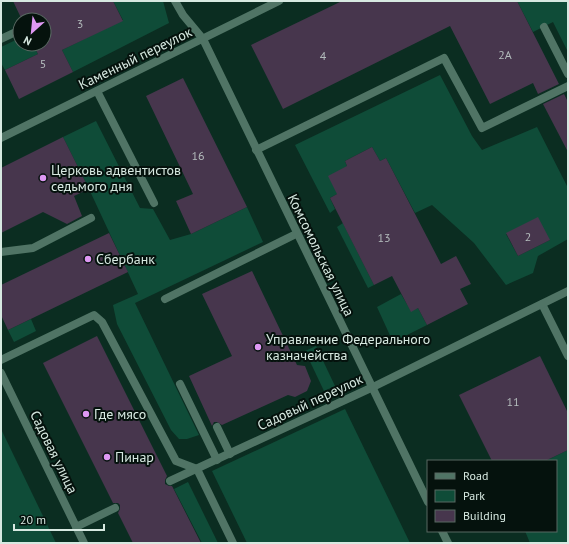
<svg xmlns="http://www.w3.org/2000/svg" width="569" height="544" font-family="'PT Sans',sans-serif">
  <style>
    .green { fill: #0f4c38; fill-rule: evenodd }
    .building { fill: #47364d }
    .lines { fill: none; stroke-linecap: round; stroke-linejoin: round }
    .service { stroke: #507465; stroke-width: 8 }
    .minor { stroke: #507465; stroke-width: 8 }
    .poi-dot { fill: #de98f3; stroke: #05120d; stroke-width: 1.5 }
    .labels { text-anchor: middle; stroke-width: 4; stroke-linejoin: round; paint-order: stroke }
    .number-label { font-size: 12px; fill: #b3bcbc }
    .street-label { font-size: 14px; fill: #d7e9e1; stroke: #05120d }
    .poi-label { font-size: 14px; fill: #d7e9e1; stroke: #05120d; text-anchor: start }
  </style>
  <rect width="100%" height="100%" fill="#0b2d21"/>
  <g class="green">
    <polygon points="113,1 163,1 169,23 73,72 62,50 123,20"/>
    <polygon points="517,1 568,1 568,52 553,22 533,32"/>
    <polygon points="20,38 20,44 33,44 38,54 5,70 1,63 1,47"/>
    <path d="M440,75L472,136L482,150L537,127L568,188V239L538,256L533,273L506,285L474,243L432,205L415,213L386,158L380,161L372,147L345,161L347,166L337,194L330,198L335,209L330,213L295,145ZM506,234L550,240L518,256Z"/>
    <polygon points="96,121 140,208 153,209 170,240 191,234 247,207 263,242 135,303 199,435 187,439 179,439 171,430 117,324 113,305 138,294 89,189 63,137"/>
    <polygon points="343,223 374,285 368,288 337,227"/>
    <polygon points="401,294 411,311 418,308 427,325 393,342 377,307"/>
    <polygon points="31,319 36,331 14,342 8,330"/>
    <polygon points="316,346 335,386 324,391 305,351"/>
    <polygon points="345,409 410,543 247,543 212,471"/>
    <polygon points="1,429 56,543 1,543"/>
    <polygon points="568,450 568,543 530,543 525,531 556,531 556,461 545,461"/>
    <polygon points="188,482 218,543 202,543 174,489"/>
  </g>
  <g class="building">
    <polygon points="13,1 113,1 123,21 62,50 73,72 19,99 5,70 38,54 33,44 44,44 44,20 22,20"/>
    <polygon points="342,1 517,1 559,84 538,94 533,83 490,104 450,26 283,109 251,45"/>
    <polygon points="183,78 247,207 191,234 176,201 193,194 146,96"/>
    <polygon points="564,94 568,102 568,152 543,104"/>
    <polygon points="63,137 89,189 74,196 82,216 67,224 43,212 1,233 1,168"/>
    <polygon points="372,147 380,161 386,158 441,264 456,256 471,284 460,289 468,304 427,325 418,308 411,312 392,276 374,285 330,198 337,194 328,176 347,166 345,161"/>
    <polygon points="538,217 550,240 518,256 506,233"/>
    <polygon points="109,233 128,272 8,330 1,315 1,285"/>
    <polygon points="252,271 297,365 305,366 311,381 307,391 295,397 288,395 222,425 217,422 214,422 212,426 189,376 232,356 202,294"/>
    <polygon points="97,336 167,476 165,480 165,484 169,486 172,486 201,543 133,543 118,513 120,509 120,505 118,503 113,503 43,363"/>
    <polygon points="540,356 568,413 568,450 545,461 492,461 459,395"/>
  </g>
  <g class="lines">
    <g class="service">
      <polyline points="175,1 183,15 203,39"/>
      <polyline points="544,27 568,74"/>
      <polyline points="1,39 20,30"/>
      <polyline points="97,91 154,203"/>
      <polyline points="256,150 444,58 482,128 568,86"/>
      <polyline points="1,252 33,248 91,218"/>
      <polyline points="165,299 296,234"/>
      <polyline points="542,304 568,356"/>
      <polyline points="1,360 94,315 102,322 176,461 197,469 233,543"/>
      <polyline points="180,384 217,460"/>
      <polyline points="217,427 230,454"/>
      <polyline points="170,481 373,387"/>
      <polyline points="76,527 115,508"/>
    </g>
    <g class="minor">
      <polyline points="203,39 428,502"/>
      <polyline points="1,138 279,1"/>
      <polyline points="1,373 84,543"/>
      <polyline points="373,387 568,291"/>
      <polyline points="442,531 448,543"/>
    </g>
  </g>
  <g class="poi-dot">
    <circle cx="43" cy="178" r="4"/>
    <circle cx="88" cy="259" r="4"/>
    <circle cx="258" cy="347" r="4"/>
    <circle cx="86" cy="414" r="4"/>
    <circle cx="107" cy="457" r="4"/>
  </g>
  <g class="labels">
    <g class="number-label">
      <text x="80" y="28">3</text>
      <text x="505" y="59">2А</text>
      <text x="323" y="60">4</text>
      <text x="43" y="68">5</text>
      <text x="198" y="160">16</text>
      <text x="528" y="241">2</text>
      <text x="384" y="242">13</text>
      <text x="513" y="406">11</text>
    </g>
    <g class="street-label">
      <text transform="translate(135 58) rotate(-26)" y="5">Каменный переулок</text>
      <text transform="translate(321 255) rotate(64)" y="5">Комсомольская улица</text>
      <text transform="translate(310 402) rotate(-25)" y="5">Садовый переулок</text>
      <text transform="translate(54 452) rotate(64)" y="5">Садовая улица</text>
    </g>
    <g class="poi-label">
      <text x="51" y="175">Церковь адвентистов<tspan x="51" dy="16">седьмого дня</tspan></text>
      <text x="96" y="264">Сбербанк</text>
      <text x="266" y="344">Управление Федерального<tspan x="266" dy="16">казначейства</tspan></text>
      <text x="94" y="419">Где мясо</text>
      <text x="115" y="462">Пинар</text>
    </g>
  </g>
  <rect width="569" height="544" fill="none" stroke="#d7e9e1" stroke-width="4"/>
  <rect x="427" y="460" width="130" height="72" fill="#05120d" stroke="#596862"/>
  <rect x="435" y="473" width="20" height="6" fill="#507465" stroke="#596862"/>
  <text x="463" y="480" font-size="12" fill="#d7e9e1">Road</text>
  <rect x="435" y="490" width="20" height="12" fill="#0f4c38" stroke="#596862"/>
  <text x="463" y="500" font-size="12" fill="#d7e9e1">Park</text>
  <rect x="435" y="510" width="20" height="12" fill="#47364d" stroke="#596862"/>
  <text x="463" y="520" font-size="12" fill="#d7e9e1">Building</text>
  <g transform="translate(32 32) rotate(207)"><circle r="19" fill="#05120d" stroke="#596862"/>
  <path d="M0-3L7 15L0 10L-7 15Z" fill="#de98f3"/>
  <text y="-6" font-size="11" font-weight="bold" text-anchor="middle" fill="#d7e9e1">N</text>
  </g>
  <path d="M14 524v6h90v-6" fill="none" stroke="#d7e9e1" stroke-width="2"/>
  <text x="20" y="524" font-size="12" fill="#d7e9e1" stroke="#05120d" stroke-width="3" paint-order="stroke">20 m</text>
</svg>
